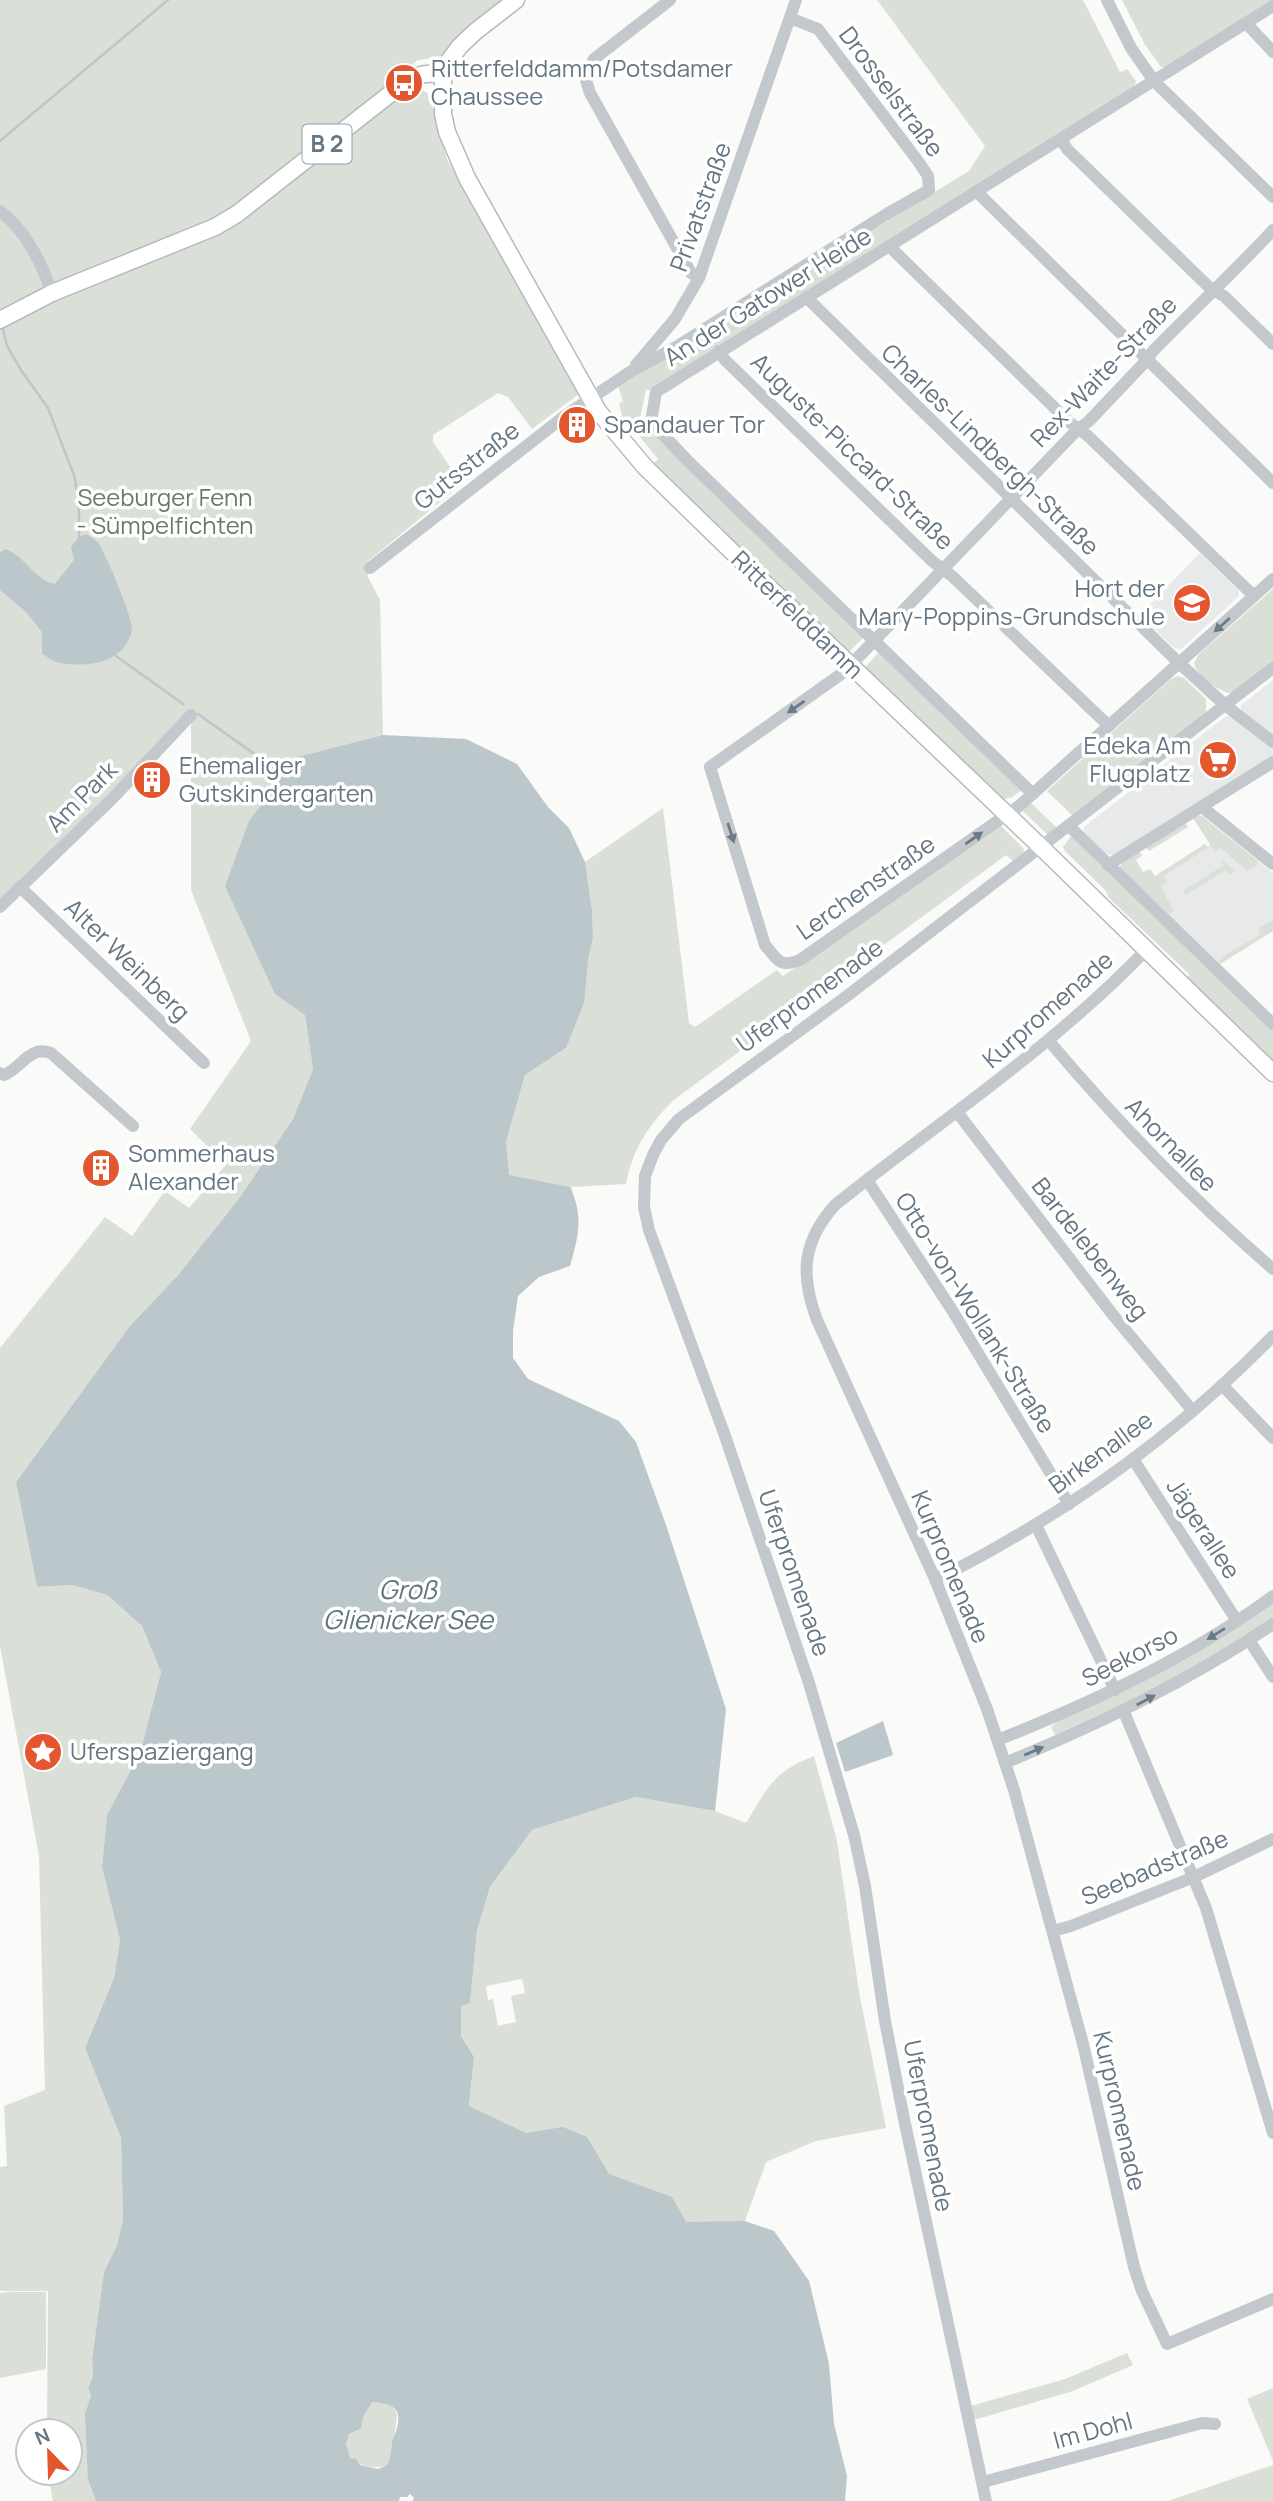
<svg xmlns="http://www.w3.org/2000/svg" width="1273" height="2501" font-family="Manrope,sans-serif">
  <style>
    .built { fill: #e8e9e9 }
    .green { fill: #dadfd7; fill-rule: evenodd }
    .water { fill: #bbc7cb; fill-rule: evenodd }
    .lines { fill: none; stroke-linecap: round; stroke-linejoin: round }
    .stream { stroke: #bbc7cb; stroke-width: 2.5 }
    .major-casing { stroke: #b5babe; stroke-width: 19 }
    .minor { stroke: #c3c8cc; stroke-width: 12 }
    .major { stroke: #fff; stroke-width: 16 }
    .oneway { fill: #6a7a87 }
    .labels { text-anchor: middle; stroke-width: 7; stroke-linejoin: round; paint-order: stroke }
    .shield { fill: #fff; stroke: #939fa8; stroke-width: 2 }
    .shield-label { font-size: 23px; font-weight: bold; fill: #657683 }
    .poi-label { font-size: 24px; fill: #657683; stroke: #fff; text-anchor: start }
    .street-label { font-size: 24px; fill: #657683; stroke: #fff }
    .park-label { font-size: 24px; fill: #687a64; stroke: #fff }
    .water-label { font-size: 26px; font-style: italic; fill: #60757c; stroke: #fff }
  </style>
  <rect width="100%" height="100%" fill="#fafaf8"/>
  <g class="built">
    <polygon points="1200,553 1239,591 1239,596 1181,649 1174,648 1140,615"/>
    <polygon points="1273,680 1273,734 1241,710 1241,705"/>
    <polygon points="1226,716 1233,716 1273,748 1273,755 1113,855 1106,854 1084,832 1084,827"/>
    <polygon points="1226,835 1273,873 1273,931 1220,964 1141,888"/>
  </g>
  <g class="green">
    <polygon points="0,0 503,0 453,40 440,57 418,60 389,83 390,104 418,88 429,94 447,159 579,394 532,429 508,397 498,393 433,435 433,442 462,484 367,562 368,577 380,600 383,735 297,757 275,994 305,1014 313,1069 293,1119 238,1200 178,1275 130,1326 16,1482 37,1587 72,1585 107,1595 142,1626 161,1672 140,1753 107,1816 102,1867 120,1940 114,1978 85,2048 121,2138 123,2220 117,2245 104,2272 92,2359 93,2376 88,2388 91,2396 88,2480 96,2501 53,2501 48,2473 70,2473 70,2431 47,2431 48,2291 0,2291 0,2167 7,2166 4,2106 45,2090 39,1856 0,1646 0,1348 105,1217 132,1236 165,1191 189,1208 226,1165 190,1129 251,1041 191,890 191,716 0,907"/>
    <polygon points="877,0 1083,0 1120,72 1127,69 1136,81 1134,88 650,390 646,390 639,422 643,423 862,634 863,638 846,655 671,485 654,463 658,459 632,427 625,427 619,403 623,402 618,385 969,171 985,146"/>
    <polygon points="1122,0 1273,0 1167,67 1161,67 1144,43"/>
    <path d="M1273,589V663L1233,694C1219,691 1198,679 1194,663L1199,654Z"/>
    <polygon points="878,653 1022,790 1012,797 1000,800 862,671"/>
    <polygon points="1177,676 1184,678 1206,699 1206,712 1074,817 1047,791 1171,679"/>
    <polygon points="1030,802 1058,829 1048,835 1023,811"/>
    <path d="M663,808L689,1023L695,1027L777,970L783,976L1000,825L1024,849L1023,853L1014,862L1006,855L675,1099C649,1124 633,1148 626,1184L571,1187C583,1221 579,1233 570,1266L508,1210L506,1142L525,1075L566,1048L593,937L592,910L585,862Z"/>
    <polygon points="1196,816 1202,816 1258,861 1256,866 1247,871 1221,848 1215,852 1193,818"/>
    <polygon points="1185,822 1188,827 1149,851 1146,847"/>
    <polygon points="1071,836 1273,1030 1273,1066 1186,982 1189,974 1109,898 1106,891 1065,851 1063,847"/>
    <polygon points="1205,844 1208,848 1163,876 1167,882 1160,886 1174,911 1169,914 1120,868 1122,862 1139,852 1143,855 1136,860 1143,872 1150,869 1155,876"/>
    <polygon points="1221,859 1235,871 1230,875 1226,870 1185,895 1183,891 1224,865"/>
    <polygon points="1273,920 1273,931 1220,964 1219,962 1222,957 1261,934 1258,929"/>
    <polygon points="1273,1601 1273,1619 1172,1683 1055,1735 1051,1727 1058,1721"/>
    <path d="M814,1756L837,1841L859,1992L886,2128L816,2141L766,2162L745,2221L774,2231L809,2281L829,2364L804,2350L704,2238L544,2155L469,2107L474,2057L461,2036V2006L470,2002L477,1931L490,1887L532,1830L636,1797L715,1811L746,1823C769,1786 772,1773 814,1756ZM522,1979L525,1993L511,1996L516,2022L498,2026L493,1999L488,2000L486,1986Z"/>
    <polygon points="10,2292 46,2292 46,2369 0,2378 0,2293"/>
    <polygon points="1127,2353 1133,2365 1073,2391 974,2420 971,2406 1065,2379"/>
    <polygon points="1273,2388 1273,2461 1247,2399"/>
    <path d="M372,2402C384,2404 395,2401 397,2416L392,2454L387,2465C373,2470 362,2466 349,2458L346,2444L349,2433Z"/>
    <polygon points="1273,2465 1273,2501 1168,2501"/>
  </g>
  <g class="water">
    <path d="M86,534C91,537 95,539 99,544C106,554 134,621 132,630C125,662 90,668 61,663C54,662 48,657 42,654V632L27,613L0,590V552L6,549C26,557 34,580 55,584L74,560L71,547L79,537Z"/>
    <path d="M383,735L466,739L517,764L548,807L569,828L585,862L592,910L593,937L588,960L584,1003L566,1048L525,1075L506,1142L509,1175L570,1187C584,1217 578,1236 570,1266L539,1277L518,1296L513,1331V1358L528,1379L619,1421L636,1442L666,1525L726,1709L715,1811L636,1797L532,1830L490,1887L477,1931L470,2003L461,2006V2036L474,2057L469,2106L526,2133L563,2127L587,2137L609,2174L672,2197L686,2222L744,2221L774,2231L809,2281L829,2364L834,2424L847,2476L845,2501H413L414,2498L410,2494L407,2497H400L399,2501H96L88,2480L85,2414L91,2396L88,2388L93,2376L92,2359L104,2272L117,2245L123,2220L121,2138L85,2048L114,1978L120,1940L102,1867L107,1815L140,1753L161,1672L142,1626L107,1595L72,1585L37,1587L16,1482L130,1326L178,1275L238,1200L293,1119L313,1069L305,1015L275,994L225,886L249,821L297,757ZM372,2402C389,2404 403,2405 397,2428C396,2433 392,2439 392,2444C391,2452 391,2457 387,2465L378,2469L360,2465L356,2459L350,2458L346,2444L349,2434L361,2428L363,2417Z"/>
    <polygon points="883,1721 893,1755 845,1772 836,1743"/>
  </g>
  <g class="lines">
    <g class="stream">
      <polyline points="0,141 168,0"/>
      <polyline points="3,329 7,346 21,370 48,408 75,478 79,514 79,538"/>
      <polyline points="116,656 183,704"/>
      <polyline points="198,714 284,775"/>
    </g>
    <defs>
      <g id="major">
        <polyline points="516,0 476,31 460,46 448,62 443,75 443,114 447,132 467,178 598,411 645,467 756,575 1042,848 1273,1073"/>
        <path d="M0,320L52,293L215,227L237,214L404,83C418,74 427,72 443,75"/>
      </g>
    </defs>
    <use href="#major" class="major-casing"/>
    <g class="minor">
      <polyline points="670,0 594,59 585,77 590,93 691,273 699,278"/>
      <polyline points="1107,0 1131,48 1154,81 1273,197"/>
      <polyline points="1246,23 1273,52"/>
      <polyline points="1061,139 1067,149 1212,290 1224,296 1273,344"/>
      <polyline points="977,191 983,198 1273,483"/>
      <path d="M0,211C27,232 41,262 52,293"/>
      <path d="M1273,230C1234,272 1193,310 1153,351L1146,361L1089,421L1078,429L844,672L710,767L765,945C778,960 779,968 800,960L1019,806L1273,579"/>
      <polyline points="889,246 1069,422 1088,436 1254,596"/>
      <polyline points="806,297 1179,663 1225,705 1273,742"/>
      <polyline points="719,351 725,360 932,561 952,576 1109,726"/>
      <polyline points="636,365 675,319 699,278 796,0"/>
      <polyline points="370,568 566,415 630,372 676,347 885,215 929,190 928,176 918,161 818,29 790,18"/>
      <polyline points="1033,794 687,460 651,422 656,392 1273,6"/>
      <polyline points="1202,807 1273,864"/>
      <polyline points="1069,826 1273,1024"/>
      <polyline points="1108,865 1273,762"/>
      <polyline points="20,887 204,1063"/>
      <polyline points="0,907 112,799 191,715"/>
      <path d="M1146,950C1053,1047 940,1121 835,1205C802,1242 800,1275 817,1320L935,1579L987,1709L1014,1790L1083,2044L1134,2267L1142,2291L1167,2344L1273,2299"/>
      <path d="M1049,1041C1119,1124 1191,1198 1273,1269"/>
      <path d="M0,1073L4,1075C22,1068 29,1045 51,1053L133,1126"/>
      <polyline points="957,1112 1113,1315 1192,1410"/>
      <polyline points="867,1180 952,1310 1069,1504"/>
      <polyline points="1222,1385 1273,1438"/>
      <polyline points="1133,1459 1237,1621"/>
      <polyline points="1036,1525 1115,1690"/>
      <path d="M935,1579C963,1567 989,1552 1016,1536C1110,1482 1197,1414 1273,1336"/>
      <polyline points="1249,1640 1273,1677"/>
      <polyline points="1124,1712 1206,1908 1273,2133"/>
      <path d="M998,1740C1095,1701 1188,1658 1273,1596"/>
      <path d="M1005,1763C1099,1724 1189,1681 1273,1624"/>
      <polyline points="1053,1931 1071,1926 1194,1877 1273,1839"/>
      <polyline points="983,2482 1202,2423 1215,2424"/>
      <polyline points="986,2501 904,2119 885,2021 865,1886 854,1835 809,1683 724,1433 649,1230 644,1207 645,1176 653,1155 661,1140 679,1119 847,996 1273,668"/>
    </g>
    <use href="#major" class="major"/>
  </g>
  <defs><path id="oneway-solid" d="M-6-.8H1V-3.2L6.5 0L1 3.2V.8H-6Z" transform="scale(1.75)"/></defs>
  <g class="oneway">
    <use href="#oneway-solid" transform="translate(1222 625) rotate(138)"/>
    <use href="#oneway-solid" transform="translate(796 707) rotate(145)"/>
    <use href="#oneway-solid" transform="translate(731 833) rotate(72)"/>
    <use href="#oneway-solid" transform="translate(974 838) rotate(-35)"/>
    <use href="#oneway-solid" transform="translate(1216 1634) rotate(148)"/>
    <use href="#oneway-solid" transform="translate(1146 1700) rotate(-28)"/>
    <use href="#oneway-solid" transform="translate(1034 1751) rotate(-23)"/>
  </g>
  <defs>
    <symbol id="bus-disc" viewBox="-11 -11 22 22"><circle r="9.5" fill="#e4572e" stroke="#fff"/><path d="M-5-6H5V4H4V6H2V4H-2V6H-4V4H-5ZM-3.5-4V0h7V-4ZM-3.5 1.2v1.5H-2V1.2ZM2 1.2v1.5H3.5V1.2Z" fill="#fff"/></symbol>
    <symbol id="building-disc" viewBox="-11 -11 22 22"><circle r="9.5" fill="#e4572e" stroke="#fff"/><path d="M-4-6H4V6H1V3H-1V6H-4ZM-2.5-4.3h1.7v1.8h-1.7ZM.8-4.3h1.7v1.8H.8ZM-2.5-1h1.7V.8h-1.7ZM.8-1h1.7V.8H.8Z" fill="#fff"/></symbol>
    <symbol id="school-disc" viewBox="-11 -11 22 22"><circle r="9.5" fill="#e4572e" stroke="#fff"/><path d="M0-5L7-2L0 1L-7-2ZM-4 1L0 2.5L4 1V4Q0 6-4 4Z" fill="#fff"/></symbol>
    <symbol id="supermarket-disc" viewBox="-11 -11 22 22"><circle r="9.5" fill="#e4572e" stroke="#fff"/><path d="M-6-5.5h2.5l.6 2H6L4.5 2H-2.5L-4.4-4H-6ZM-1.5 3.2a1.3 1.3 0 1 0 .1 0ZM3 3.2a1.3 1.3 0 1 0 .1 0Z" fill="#fff"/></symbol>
    <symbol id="sight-disc" viewBox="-11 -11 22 22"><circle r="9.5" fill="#e4572e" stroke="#fff"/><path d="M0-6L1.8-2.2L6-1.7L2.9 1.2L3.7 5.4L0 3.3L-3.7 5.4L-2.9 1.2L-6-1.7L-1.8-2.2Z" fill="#fff"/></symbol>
  </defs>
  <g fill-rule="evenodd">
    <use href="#bus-disc" x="382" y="61" width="44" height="44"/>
    <use href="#building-disc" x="555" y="403" width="44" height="44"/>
    <use href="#school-disc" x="1170" y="581" width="44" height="44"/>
    <use href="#supermarket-disc" x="1196" y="738" width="44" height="44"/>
    <use href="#building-disc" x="130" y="758" width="44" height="44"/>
    <use href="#building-disc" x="79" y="1146" width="44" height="44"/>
    <use href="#sight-disc" x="21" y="1730" width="44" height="44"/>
  </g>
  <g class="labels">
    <rect class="shield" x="302.5" y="124.5" width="49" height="39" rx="5"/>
    <g class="shield-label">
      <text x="327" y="152">B 2</text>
    </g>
    <g class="poi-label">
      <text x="431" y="77">Ritterfelddamm/Potsdamer<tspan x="431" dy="28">Chaussee</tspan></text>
      <text x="604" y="433">Spandauer Tor</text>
      <text x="1165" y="597" text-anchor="end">Hort der<tspan x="1165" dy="28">Mary-Poppins-Grundschule</tspan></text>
      <text x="1191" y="754" text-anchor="end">Edeka Am<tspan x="1191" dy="28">Flugplatz</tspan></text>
      <text x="179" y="774">Ehemaliger<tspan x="179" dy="28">Gutskindergarten</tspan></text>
      <text x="128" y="1162">Sommerhaus<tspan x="128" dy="28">Alexander</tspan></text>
      <text x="70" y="1760">Uferspaziergang</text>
    </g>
    <g class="street-label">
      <text transform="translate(891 92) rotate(53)" y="8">Drosselstraße</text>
      <text transform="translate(701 207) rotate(-70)" y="8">Privatstraße</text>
      <text transform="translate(768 297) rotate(-32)" y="8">An der Gatower Heide</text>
      <text transform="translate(1104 372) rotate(-46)" y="8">Rex-Waite-Straße</text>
      <text transform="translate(990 450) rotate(44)" y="8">Charles-Lindbergh-Straße</text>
      <text transform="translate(852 452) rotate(44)" y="8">Auguste-Piccard-Straße</text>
      <text transform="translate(467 466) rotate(-38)" y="8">Gutsstraße</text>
      <text transform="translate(797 615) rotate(44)" y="8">Ritterfelddamm</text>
      <text transform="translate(82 797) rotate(-45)" y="8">Am Park</text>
      <text transform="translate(866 888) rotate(-35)" y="8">Lerchenstraße</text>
      <text transform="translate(127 960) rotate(44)" y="8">Alter Weinberg</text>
      <text transform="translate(810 996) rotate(-36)" y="8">Uferpromenade</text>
      <text transform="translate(1048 1010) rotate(-41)" y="8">Kurpromenade</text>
      <text transform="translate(1171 1145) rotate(46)" y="8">Ahornallee</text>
      <text transform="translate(1090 1249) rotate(52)" y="8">Bardelebenweg</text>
      <text transform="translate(975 1313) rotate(58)" y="8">Otto-von-Wollank-Straße</text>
      <text transform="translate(1101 1453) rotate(-36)" y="8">Birkenallee</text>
      <text transform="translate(1203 1529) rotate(57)" y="8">Jägerallee</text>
      <text transform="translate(950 1567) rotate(67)" y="8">Kurpromenade</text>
      <text transform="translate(794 1573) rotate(71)" y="8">Uferpromenade</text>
      <text transform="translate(1130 1657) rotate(-27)" y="8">Seekorso</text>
      <text transform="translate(1155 1868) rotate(-23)" y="8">Seebadstraße</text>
      <text transform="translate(1119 2111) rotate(77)" y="8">Kurpromenade</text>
      <text transform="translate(928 2126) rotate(79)" y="8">Uferpromenade</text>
      <text transform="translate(1093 2431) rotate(-15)" y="8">Im Dohl</text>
    </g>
    <g class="park-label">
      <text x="165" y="506">Seeburger Fenn<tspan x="165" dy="28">- Sümpelfichten</tspan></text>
    </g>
    <g class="water-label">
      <text x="408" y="1599">Groß<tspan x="408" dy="30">Glienicker See</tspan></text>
    </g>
  </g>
  <g transform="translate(49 2452) rotate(337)"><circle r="33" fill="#ffffff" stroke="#c1c8cd" stroke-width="2"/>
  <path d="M0-5L12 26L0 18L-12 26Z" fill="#e4572e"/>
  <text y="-10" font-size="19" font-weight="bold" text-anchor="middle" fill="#657683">N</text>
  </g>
</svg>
